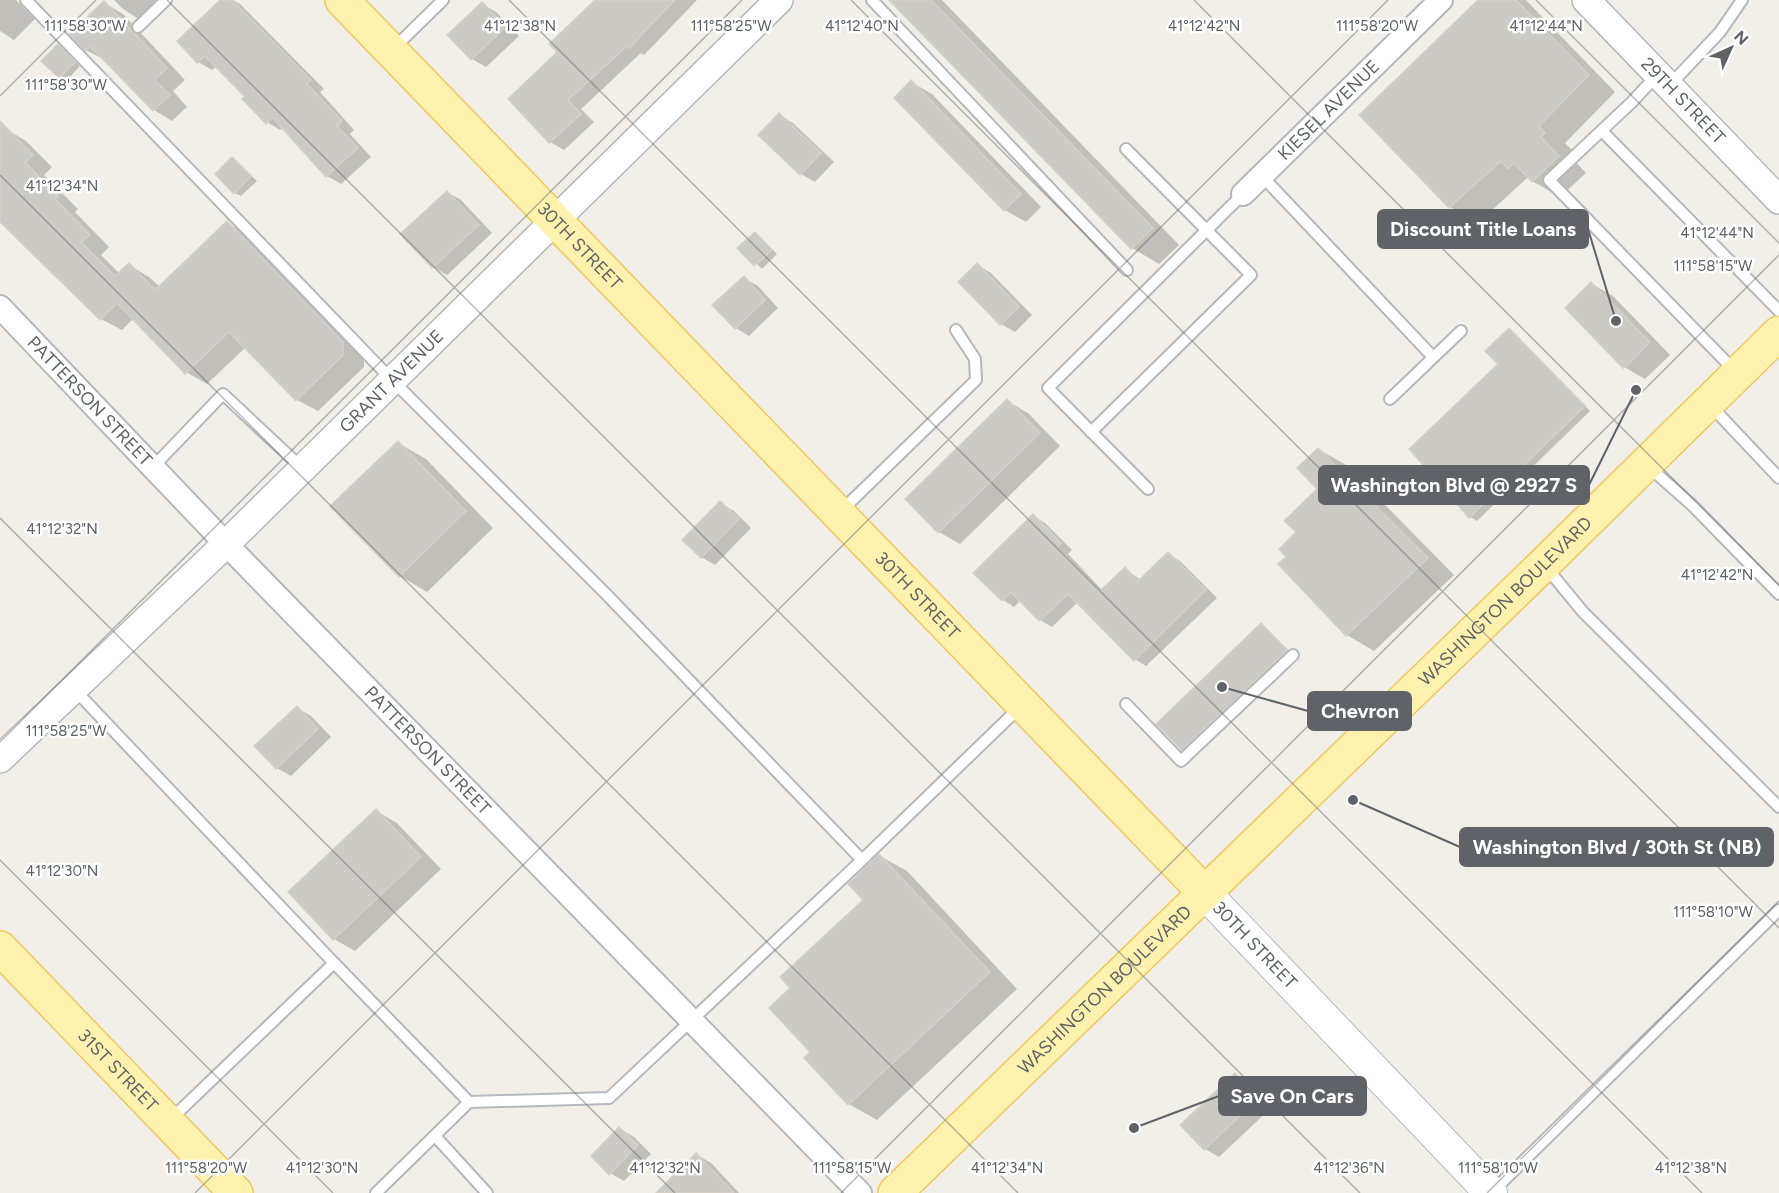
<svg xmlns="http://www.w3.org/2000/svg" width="1779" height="1193" font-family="Figtree,sans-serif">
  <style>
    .shadow { fill: #0003 }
    .building { fill: #cccac5; stroke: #d6d1c6; stroke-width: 1.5 }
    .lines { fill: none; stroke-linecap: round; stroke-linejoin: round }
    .service-casing { stroke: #b5b8bc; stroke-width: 14 }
    .minor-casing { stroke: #b5b8bc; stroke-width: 26 }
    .tertiary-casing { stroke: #b5b8bc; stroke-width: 30 }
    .secondary-casing { stroke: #b6babf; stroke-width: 34 }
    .primary-casing { stroke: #f2c960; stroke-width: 36 }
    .service { stroke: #fff; stroke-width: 10 }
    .minor { stroke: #fff; stroke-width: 22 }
    .tertiary { stroke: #fff; stroke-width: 27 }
    .secondary { stroke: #fff; stroke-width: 32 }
    .primary { stroke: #fff2af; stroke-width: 33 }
    .ticks { fill: none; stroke: #5f6368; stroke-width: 1.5; stroke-opacity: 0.45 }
    .labels { text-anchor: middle; stroke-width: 5; stroke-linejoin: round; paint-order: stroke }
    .street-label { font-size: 18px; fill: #5f6368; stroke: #fff }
    .ticks-label { font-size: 15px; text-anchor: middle; fill: #5f6368; stroke: #fff; stroke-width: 5; stroke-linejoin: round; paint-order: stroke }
    .leader { fill: none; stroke: #5f6368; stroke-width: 2 }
    .callout-dot { fill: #5f6368; stroke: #fff; stroke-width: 2 }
    .callout { fill: #5f6368; stroke: #5f6368; stroke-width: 2 }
    .callout-label { font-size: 20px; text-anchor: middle; font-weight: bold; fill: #fff }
  </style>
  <rect width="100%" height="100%" fill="#f1efe8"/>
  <g class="shadow">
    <polygon points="0,0 16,0 35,19 14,40 0,31"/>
    <polygon points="114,0 164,0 142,21 123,9"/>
    <polygon points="222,0 233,0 240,4 324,89 320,92 354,130 350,134 371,157 341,184 327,176 283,128 280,130 267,122 247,97 217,66 212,70 198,62"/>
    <polygon points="597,0 697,0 644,55 641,53 581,109 594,122 564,150 550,142 510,99 559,53"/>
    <polygon points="894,0 942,0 1179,245 1159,264 1132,248"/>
    <polygon points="1480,0 1526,0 1615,92 1565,143 1572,150 1568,154 1586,173 1560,197 1527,178 1478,223 1450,207"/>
    <polygon points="104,3 123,14 185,80 173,91 187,107 172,121 154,110 105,60 86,50"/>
    <polygon points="482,4 496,12 519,36 486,67 472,59 450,35"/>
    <polygon points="58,46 80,66 66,81 59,77"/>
    <polygon points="911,82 932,94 1041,207 1026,222 1005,210 896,98"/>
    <polygon points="779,115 793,123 834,162 815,182 801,174 760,135"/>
    <polygon points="6,129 26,141 52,167 44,175 78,209 75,212 109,247 101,255 120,274 129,265 149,277 160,287 227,223 248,235 364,355 364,367 318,411 297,400 246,347 207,384 186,372 134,318 122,330 101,319 0,220 0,134"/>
    <polygon points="233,159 257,181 241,196 235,193"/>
    <polygon points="447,192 461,200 492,233 447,275 433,267 402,234"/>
    <polygon points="755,234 777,254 762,269 740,248"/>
    <polygon points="977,265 991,273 1032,315 1015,332 1001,324"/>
    <polygon points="744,278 758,286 778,308 749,336 736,328"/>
    <polygon points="1592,284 1613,296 1670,355 1645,379 1624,367"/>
    <polygon points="1509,330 1590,411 1477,521 1470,517 1411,449 1500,364"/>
    <polygon points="1007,401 1028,413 1060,446 960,544 939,532 907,499"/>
    <polygon points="398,443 426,459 493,528 427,592 400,576"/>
    <polygon points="1318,449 1346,465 1454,575 1374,651 1347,635 1298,532 1320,489"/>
    <polygon points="720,503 734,511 751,528 715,565 701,557"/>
    <polygon points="1033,516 1045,523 1072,550 1068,554 1103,591 1125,569 1141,580 1168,554 1180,561 1217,598 1146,666 1135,659 1078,602 1052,627 1040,620 1021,600 1014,607 1003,600"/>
    <polygon points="1261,625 1293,654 1189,753 1183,749"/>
    <polygon points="297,708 311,716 331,737 291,776 277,768"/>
    <polygon points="376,811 397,823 441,869 355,951 334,939"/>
    <polygon points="880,856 907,871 1017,989 877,1120 849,1104 806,1058 812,1053 792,988 865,900"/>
    <polygon points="1236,1075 1249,1083 1272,1107 1219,1157 1205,1149 1182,1126"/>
    <polygon points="620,1129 634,1137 651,1154 624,1181 610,1173"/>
    <polygon points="697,1155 711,1163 739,1193 658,1193"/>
  </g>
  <g class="building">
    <polygon points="220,0 232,0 257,25 311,80 307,84 342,121 337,126 358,148 326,177 272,117 266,124 242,99 245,97 205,56 197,63 177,41"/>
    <polygon points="595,0 675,0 629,48 627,46 568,100 581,114 549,143 508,99 557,52 549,44"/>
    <polygon points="889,0 931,0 1153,228 1131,249"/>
    <polygon points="1478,0 1516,0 1589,75 1539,126 1545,133 1541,137 1559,156 1532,182 1514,163 1508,169 1501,161 1449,208 1359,115"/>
    <polygon points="104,1 167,68 155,80 170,95 153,111 90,46 85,51 69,34"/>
    <polygon points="482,2 506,27 471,60 447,35"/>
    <polygon points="58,44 75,62 59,78 41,61"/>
    <polygon points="911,80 1021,194 1004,211 894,98"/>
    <polygon points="779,113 821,153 800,175 758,135"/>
    <polygon points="0,121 33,155 25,162 58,196 55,199 90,235 81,242 115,276 129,263 155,290 227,221 343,342 343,355 296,401 229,332 185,374 117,303 100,320 0,222"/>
    <polygon points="232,157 251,176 234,194 215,174"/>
    <polygon points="447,191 479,225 432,268 400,234"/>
    <polygon points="755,232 772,250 754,266 737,248"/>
    <polygon points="977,263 1019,307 1000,325 958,282"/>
    <polygon points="744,276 765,300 735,329 712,305"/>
    <polygon points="1591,282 1650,342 1627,366 1623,368 1565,308"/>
    <polygon points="1509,328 1585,406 1469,518 1409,449 1498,364 1485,351"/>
    <polygon points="1007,399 1040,433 938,533 905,499"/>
    <polygon points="398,441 466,511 399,577 330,506"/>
    <polygon points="1318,448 1428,558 1346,636 1278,564 1286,557 1279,549 1296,532 1284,521 1317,489 1297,468"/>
    <polygon points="720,501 739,519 701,558 682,540"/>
    <polygon points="1033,514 1061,543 1057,547 1100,591 1125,567 1138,581 1168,552 1206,590 1134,661 1068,594 1039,621 1011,592 1002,601 973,573"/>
    <polygon points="1261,623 1287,650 1182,750 1156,724"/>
    <polygon points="297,706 318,729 276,769 254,746"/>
    <polygon points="376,809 421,857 333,940 288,892"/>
    <polygon points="879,854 990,972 848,1105 804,1058 810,1052 769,1008 790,988 780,977 863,900 848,884"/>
    <polygon points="1235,1073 1259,1098 1204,1150 1180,1125"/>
    <polygon points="619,1127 638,1145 609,1175 591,1156"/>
    <polygon points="696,1153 734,1193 656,1193"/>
  </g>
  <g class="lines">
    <defs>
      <g id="service">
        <polyline points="26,0 392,380 607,595 862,860 1020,707"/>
        <polyline points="872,0 1127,270"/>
        <polyline points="138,27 166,0"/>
        <polyline points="394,48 443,0"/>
        <polyline points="1657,75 1632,102 1549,180 1735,371"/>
        <polyline points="1669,86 1720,32 1742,0"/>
        <polyline points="1602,131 1779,311"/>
        <polyline points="1261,175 1433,357"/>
        <polyline points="1390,399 1461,331"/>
        <polyline points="1711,406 1779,478"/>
        <polyline points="1091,432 1251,275 1126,149"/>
        <polyline points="153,467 223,394 302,468"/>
        <polyline points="1649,467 1693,506 1779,594"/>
        <polyline points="1148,489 1048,388 1243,194"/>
        <polyline points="840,512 976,380 975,359 956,330"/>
        <polyline points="1546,567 1583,612 1779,807"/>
        <polyline points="74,689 334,963"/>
        <polyline points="1126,704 1181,761 1293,655"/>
        <polyline points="469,1102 609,1098 862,860"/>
        <polyline points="170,1120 334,963 469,1102 376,1193"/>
        <polyline points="435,1136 487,1193"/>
        <polyline points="1492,1192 1779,910"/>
      </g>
      <g id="minor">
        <path id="s1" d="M1243,194L1441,0"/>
        <path id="s2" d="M0,307L226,544L860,1193"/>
      </g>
      <g id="tertiary">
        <path id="s3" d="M1586,0L1779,200"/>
        <path id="s4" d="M0,759L226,544L779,0"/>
      </g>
      <g id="secondary">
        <path id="s5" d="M1205,893L1491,1193"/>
      </g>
      <g id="primary">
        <path id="s6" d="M342,0L1205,893"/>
        <path id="s7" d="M0,948L236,1193"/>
        <path id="s8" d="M895,1193L1544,564L1779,333"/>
      </g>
    </defs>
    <use href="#service" class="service-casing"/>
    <use href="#minor" class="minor-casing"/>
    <use href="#tertiary" class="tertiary-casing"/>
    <use href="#secondary" class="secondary-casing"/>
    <use href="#primary" class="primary-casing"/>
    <use href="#service" class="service"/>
    <use href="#minor" class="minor"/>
    <use href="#tertiary" class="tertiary"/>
    <use href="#secondary" class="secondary"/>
    <use href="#primary" class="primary"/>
  </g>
  <path class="ticks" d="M167,0L1360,1193M509,0L1702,1193M851,0L1779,928M1194,0L1779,585M1536,0L1779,243M0,96L96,0M0,175L1018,1193M0,518L675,1193M0,742L742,0M0,860L333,1193M195,1193L1388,0M841,1193L1779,255M1487,1193L1779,901"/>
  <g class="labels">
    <g class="street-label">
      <text dy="6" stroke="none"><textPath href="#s3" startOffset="140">29TH STREET</textPath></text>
      <text dy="6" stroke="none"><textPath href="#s1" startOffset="120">KIESEL AVENUE</textPath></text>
      <text dy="6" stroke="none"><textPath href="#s6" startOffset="342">30TH STREET</textPath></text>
      <text dy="6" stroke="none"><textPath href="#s4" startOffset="544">GRANT AVENUE</textPath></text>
      <text dy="6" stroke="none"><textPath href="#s2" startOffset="130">PATTERSON STREET</textPath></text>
      <text dy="6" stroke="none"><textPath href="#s6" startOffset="828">30TH STREET</textPath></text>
      <text dy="6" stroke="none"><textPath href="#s8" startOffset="850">WASHINGTON BOULEVARD</textPath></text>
      <text dy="6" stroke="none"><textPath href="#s2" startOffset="616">PATTERSON STREET</textPath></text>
      <text dy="6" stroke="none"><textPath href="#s5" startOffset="72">30TH STREET</textPath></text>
      <text dy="6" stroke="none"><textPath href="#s8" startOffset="292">WASHINGTON BOULEVARD</textPath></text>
      <text dy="6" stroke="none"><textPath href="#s7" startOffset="170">31ST STREET</textPath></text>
    </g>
  </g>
  <g class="ticks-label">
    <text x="85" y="31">111°58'30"W</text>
    <text x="520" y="31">41°12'38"N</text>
    <text x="731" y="31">111°58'25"W</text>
    <text x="862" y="31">41°12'40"N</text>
    <text x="1204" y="31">41°12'42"N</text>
    <text x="1377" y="31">111°58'20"W</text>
    <text x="1546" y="31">41°12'44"N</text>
    <text x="66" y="90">111°58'30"W</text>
    <text x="62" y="191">41°12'34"N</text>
    <text x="1717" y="238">41°12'44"N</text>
    <text x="1713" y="271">111°58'15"W</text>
    <text x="62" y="534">41°12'32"N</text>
    <text x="1717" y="580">41°12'42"N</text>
    <text x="66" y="736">111°58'25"W</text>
    <text x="62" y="876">41°12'30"N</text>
    <text x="1713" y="917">111°58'10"W</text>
    <text x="206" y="1173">111°58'20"W</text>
    <text x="852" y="1173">111°58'15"W</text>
    <text x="322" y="1173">41°12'30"N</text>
    <text x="665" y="1173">41°12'32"N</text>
    <text x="1007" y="1173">41°12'34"N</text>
    <text x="1349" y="1173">41°12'36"N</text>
    <text x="1498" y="1173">111°58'10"W</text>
    <text x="1691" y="1173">41°12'38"N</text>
  </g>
  <path class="leader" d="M1616 321L1588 229M1636 390L1589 485M1222 687L1308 711M1353 800L1460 847M1134 1128L1219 1096"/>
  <g class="callout-dot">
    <circle cx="1616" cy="321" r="6"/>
    <circle cx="1636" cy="390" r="6"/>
    <circle cx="1222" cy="687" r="6"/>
    <circle cx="1353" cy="800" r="6"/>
    <circle cx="1134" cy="1128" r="6"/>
  </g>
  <g class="callout">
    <rect x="1378" y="210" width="210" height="38" rx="6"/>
    <rect x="1319" y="466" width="270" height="38" rx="6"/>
    <rect x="1308" y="692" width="103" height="38" rx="6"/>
    <rect x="1460" y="828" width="313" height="38" rx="6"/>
    <rect x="1219" y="1077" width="147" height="38" rx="6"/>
  </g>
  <g class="callout-label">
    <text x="1483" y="236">Discount Title Loans</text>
    <text x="1454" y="492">Washington Blvd @ 2927 S</text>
    <text x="1360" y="718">Chevron</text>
    <text x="1617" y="854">Washington Blvd / 30th St (NB)</text>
    <text x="1292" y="1103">Save On Cars</text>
  </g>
  <g transform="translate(1731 48) rotate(45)" stroke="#ffffff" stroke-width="4.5" paint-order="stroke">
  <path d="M0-4.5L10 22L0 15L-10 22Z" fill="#5f6368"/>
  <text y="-9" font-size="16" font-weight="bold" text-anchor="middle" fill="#5f6368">N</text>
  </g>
</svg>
